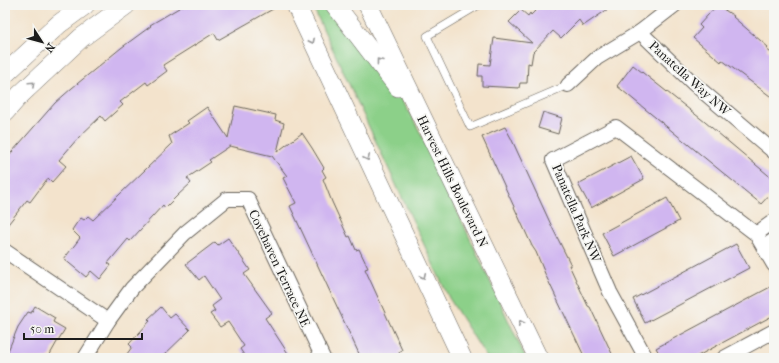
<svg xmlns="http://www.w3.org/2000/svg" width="779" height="363" font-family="'IM FELL French Canon',serif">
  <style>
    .green { fill: #8cd089; stroke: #547652 }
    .building { fill: #d0b6f0 }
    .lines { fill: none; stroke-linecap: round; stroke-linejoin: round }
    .lane-casing { stroke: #67625a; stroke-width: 8 }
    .street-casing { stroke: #67625a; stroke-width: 16 }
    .secondary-casing { stroke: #67625a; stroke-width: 20 }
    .lane { stroke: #fff; stroke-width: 7 }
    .street { stroke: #fff; stroke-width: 14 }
    .secondary { stroke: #fff; stroke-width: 19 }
    .oneway { stroke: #999 }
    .labels { text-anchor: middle; stroke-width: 3.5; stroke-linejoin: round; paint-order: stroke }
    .street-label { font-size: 13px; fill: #1c1c1c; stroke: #f6f6f2 }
  </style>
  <rect width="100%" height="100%" fill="#f6f6f2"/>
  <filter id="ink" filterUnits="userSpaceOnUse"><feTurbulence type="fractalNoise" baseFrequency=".025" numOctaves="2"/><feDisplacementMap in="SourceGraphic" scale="8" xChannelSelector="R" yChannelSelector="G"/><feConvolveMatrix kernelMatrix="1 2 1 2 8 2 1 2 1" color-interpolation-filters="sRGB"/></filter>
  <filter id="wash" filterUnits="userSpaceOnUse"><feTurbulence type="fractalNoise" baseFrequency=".012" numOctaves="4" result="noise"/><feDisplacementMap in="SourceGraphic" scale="16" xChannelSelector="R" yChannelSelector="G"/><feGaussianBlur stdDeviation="0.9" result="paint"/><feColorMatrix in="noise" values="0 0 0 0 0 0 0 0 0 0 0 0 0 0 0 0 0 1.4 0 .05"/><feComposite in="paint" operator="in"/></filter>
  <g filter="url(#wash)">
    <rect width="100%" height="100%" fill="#f3e3cc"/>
    <polygon class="green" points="312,5 330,5 400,96 420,132 526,358 487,358 449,298"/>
    <g id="blocks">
      <g class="building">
        <polygon points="184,5 280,5 218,40 214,33 163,65 167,71 148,85 146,82 120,102 123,105 105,121 101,116 78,138 59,160 66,166 52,182 48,178 30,202 27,200 5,228 5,160 55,103 72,88 121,48 151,26 150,25"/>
        <polygon points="541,5 614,5 583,26 579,20 561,38 553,31 533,52 531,64 528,63 527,83 520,83 519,88 482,86 482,76 478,76 479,64 490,65 494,38 532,43 509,22 521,10 528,16 530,13 531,15"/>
        <polygon points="717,5 734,16 733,17 768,47 766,49 774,55 774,99 722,60 721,62 693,38 702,28 699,25"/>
        <polygon points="633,65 705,122 774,180 774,190 761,204 617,86"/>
        <polygon points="235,106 276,115 275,120 284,123 277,152 302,133 312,148 324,168 322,170 326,177 323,179 332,202 348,237 350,236 356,250 359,249 368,268 365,269 402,350 399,352 402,358 361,358 290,206 296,203 283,178 287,176 272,156 230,146 209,160 211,162 187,178 191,183 177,196 165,208 163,205 130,241 128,239 108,263 111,265 100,279 91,271 86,277 64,259 80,238 72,230 76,224 81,218 84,220 88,216 93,220 172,144 169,136 189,123 187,121 207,107 228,138"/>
        <polygon points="543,112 562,118 558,134 538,128"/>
        <polygon points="505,127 511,138 553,229 571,265 569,265 588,306 590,307 614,358 585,358 546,276 536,252 532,246 482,137"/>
        <polygon points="631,156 644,179 591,208 578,184"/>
        <polygon points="667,198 679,221 614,256 602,233"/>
        <polygon points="228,238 250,270 244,274 272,313 265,318 291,358 246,358 240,349 244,346 228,322 220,327 210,314 215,311 212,306 220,300 204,276 199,280 186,264 215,242 218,245"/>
        <polygon points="736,244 749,268 645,323 633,299"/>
        <polygon points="774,285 774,315 694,358 662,358 656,348"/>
        <polygon points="35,306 55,318 53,322 65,329 57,342 48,358 5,358 18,327 28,312 31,313"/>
        <polygon points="161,307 170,318 175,314 190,330 161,358 124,358 132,347 129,344 150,321 148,319"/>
      </g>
    </g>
  </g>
  <g filter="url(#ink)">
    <use href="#blocks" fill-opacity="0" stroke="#67625a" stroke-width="1"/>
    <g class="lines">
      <defs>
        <polyline id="lane" points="479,5 427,36 470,127 568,85"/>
        <g id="street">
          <polyline points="640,32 694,84 774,152"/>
          <polyline points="568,85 597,58 640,32 675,5"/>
          <polyline points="756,234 774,221"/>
          <polyline points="764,247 774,240"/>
          <polyline points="5,251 108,321"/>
          <polyline points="85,358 108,321 132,288 185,233 227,199 248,199 323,358"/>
          <polyline points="646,358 610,292 553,160 616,127 756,234 774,265"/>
          <polyline points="724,358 774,331"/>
        </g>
        <g id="secondary">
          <polyline points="296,5 462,358"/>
          <polyline points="335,5 398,87"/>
          <polyline points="368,5 538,358"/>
          <polyline points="5,74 59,24 85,5"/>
          <polyline points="5,112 20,95 81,38 126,5"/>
        </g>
      </defs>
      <use href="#lane" class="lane-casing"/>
      <use href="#street" class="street-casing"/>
      <use href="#secondary" class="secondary-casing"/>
      <use href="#lane" class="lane"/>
      <use href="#street" class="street"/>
      <use href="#secondary" class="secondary"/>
    </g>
    <defs><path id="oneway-chevron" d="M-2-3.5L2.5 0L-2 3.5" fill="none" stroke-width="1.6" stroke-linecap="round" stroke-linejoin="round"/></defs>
    <g class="oneway">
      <use href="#oneway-chevron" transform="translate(312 41) rotate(65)"/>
      <use href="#oneway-chevron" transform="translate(379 61) rotate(-128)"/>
      <use href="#oneway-chevron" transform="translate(32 84) rotate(-43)"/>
      <use href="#oneway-chevron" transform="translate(367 158) rotate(65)"/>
      <use href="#oneway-chevron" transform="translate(423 276) rotate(65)"/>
      <use href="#oneway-chevron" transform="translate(521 323) rotate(-115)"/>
    </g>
  </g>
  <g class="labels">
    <g class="street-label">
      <text transform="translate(690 78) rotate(42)" y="5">Panatella Way NW</text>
      <text transform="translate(453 181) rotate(64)" y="5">Harvest Hills Boulevard N</text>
      <text transform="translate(577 213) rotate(67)" y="5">Panatella Park NW</text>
      <text transform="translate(280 268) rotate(65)" y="5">Covehaven Terrace NE</text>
    </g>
  </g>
  <rect width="779" height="363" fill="none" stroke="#f6f6f2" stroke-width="20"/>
  <g transform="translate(42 42) rotate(126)" stroke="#f6f6f2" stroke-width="3" paint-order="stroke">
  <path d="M0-3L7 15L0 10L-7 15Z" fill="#1c1c1c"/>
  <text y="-6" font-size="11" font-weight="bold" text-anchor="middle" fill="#1c1c1c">N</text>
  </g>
  <path d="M24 333v6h118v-6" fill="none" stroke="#1c1c1c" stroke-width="2"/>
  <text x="30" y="333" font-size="12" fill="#1c1c1c" stroke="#f6f6f2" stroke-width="3" paint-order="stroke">50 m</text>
</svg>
